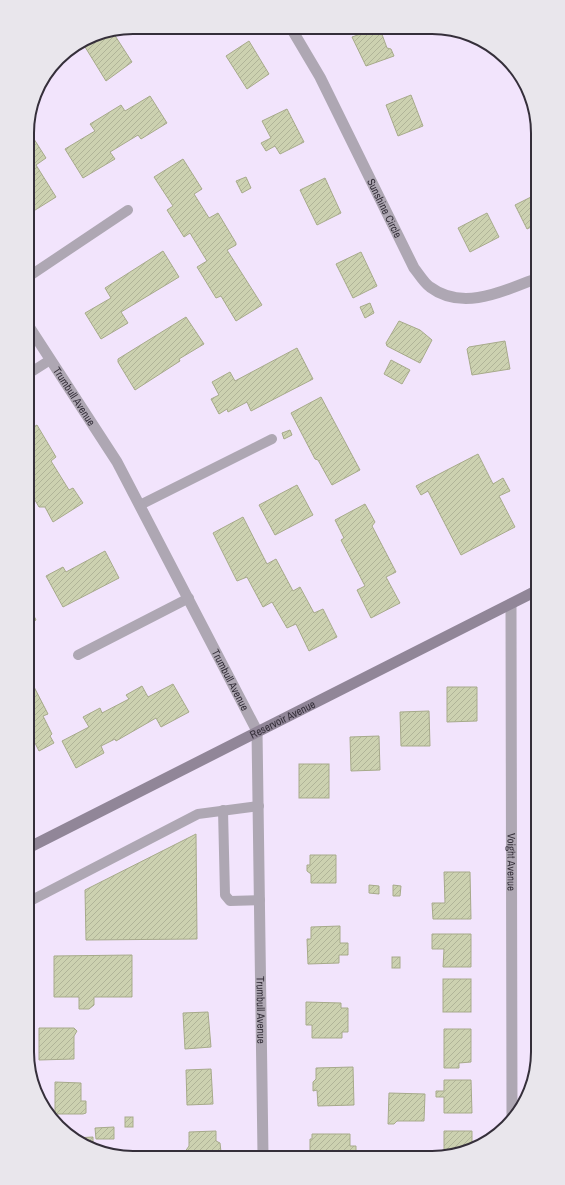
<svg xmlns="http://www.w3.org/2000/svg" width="565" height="1185" font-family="'Archivo Narrow',sans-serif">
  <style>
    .building { fill: url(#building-hatch); stroke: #a7aa8b }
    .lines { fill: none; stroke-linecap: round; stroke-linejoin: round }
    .service { stroke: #aea7b3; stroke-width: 10 }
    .minor { stroke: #aea7b3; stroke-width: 11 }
    .tertiary { stroke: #aea7b3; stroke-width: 11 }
    .secondary { stroke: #918698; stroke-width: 11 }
    .labels { text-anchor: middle; stroke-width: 3.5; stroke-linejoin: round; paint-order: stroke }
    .street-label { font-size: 11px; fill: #352f3a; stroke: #f9f6fc }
    .rim { fill: none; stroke: #352f3a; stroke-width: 2 }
  </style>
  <defs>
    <pattern id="building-hatch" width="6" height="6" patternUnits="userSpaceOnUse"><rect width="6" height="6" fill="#ccd1b0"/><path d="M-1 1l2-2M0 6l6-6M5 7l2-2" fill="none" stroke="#b0b498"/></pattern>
  </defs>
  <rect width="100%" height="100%" fill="#f2e4fc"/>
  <g class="building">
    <polygon points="374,29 380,29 387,48 391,49 394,56 366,66 352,37"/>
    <polygon points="112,31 132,62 106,81 82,42 72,48 93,35"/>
    <polygon points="249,41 269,74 247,89 226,56"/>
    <polygon points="411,95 423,126 398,136 386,105"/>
    <polygon points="150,96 167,123 141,139 138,135 110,152 115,159 83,178 65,149 95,131 90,124 121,105 125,111"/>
    <polygon points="287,109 304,142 280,154 275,146 266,151 261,143 271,138 262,121"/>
    <polygon points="27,128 46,158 36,165 56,197 32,212 28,206"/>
    <polygon points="183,159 202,189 194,194 209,218 218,213 236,243 236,245 227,250 262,305 236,321 221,296 216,298 197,267 207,261 190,233 184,237 167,210 173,206 154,177"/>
    <polygon points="246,177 251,188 242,193 236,181"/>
    <polygon points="325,178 341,213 317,225 300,190"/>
    <polygon points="535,195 535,225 527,229 515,205"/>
    <polygon points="487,213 499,237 470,252 458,228"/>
    <polygon points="163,251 179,277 121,312 128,323 101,339 85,313 111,298 105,288"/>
    <polygon points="361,252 377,286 353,298 336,264"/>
    <polygon points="370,303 374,313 365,318 360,307"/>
    <polygon points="186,317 204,344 179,359 180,361 135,390 118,362 118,359"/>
    <polygon points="399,321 420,330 432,340 420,363 387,346 386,343"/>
    <polygon points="505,341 510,369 472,375 467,349 469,347"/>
    <polygon points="297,348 313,379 251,411 247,402 228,412 227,409 219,414 211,399 219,395 212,382 230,372 235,381"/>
    <polygon points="391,360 410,370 402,384 384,374"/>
    <polygon points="321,397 360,470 332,485 318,460 315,459 291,413"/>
    <polygon points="37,425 56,457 51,461 69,490 73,488 83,503 53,522 45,507 39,507 29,490 29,474 31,472 28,468 28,430"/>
    <polygon points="290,430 292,435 284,439 282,433"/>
    <polygon points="478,454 493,484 503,478 510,491 499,496 515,527 461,555 428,491 421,495 416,486"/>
    <polygon points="297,485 313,515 275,535 259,505"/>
    <polygon points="365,504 375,522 372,526 396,572 386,577 400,603 371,618 357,590 365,586 341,540 344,538 335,520"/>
    <polygon points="243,517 267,564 276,559 293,591 300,587 314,613 323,609 337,637 309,651 296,624 287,628 272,602 263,607 247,577 237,581 213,533"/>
    <polygon points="105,551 119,578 63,607 46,576 63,567 66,572"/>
    <polygon points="29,606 36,620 29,624"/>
    <polygon points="31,681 48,714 43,716 52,734 50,736 54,743 39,751 35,743 29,746 29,682"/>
    <polygon points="173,684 189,712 161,727 156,718 116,741 115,739 101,746 104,753 76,768 62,741 89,727 83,717 100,708 102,713 129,699 126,695 142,686 148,697"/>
    <polygon points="447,687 477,687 477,721 447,722"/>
    <polygon points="429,711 430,746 401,746 400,712"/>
    <polygon points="379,736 380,770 351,771 350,737"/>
    <rect x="299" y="764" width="30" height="34"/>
    <polygon points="196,834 197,939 86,940 85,890"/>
    <polygon points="310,855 336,855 336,883 311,883 311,874 307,871 307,865 310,865"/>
    <polygon points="444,872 470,872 471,919 433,919 432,903 445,903"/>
    <polygon points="369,885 379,886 379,894 369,893"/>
    <polygon points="393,885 401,886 400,896 393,896"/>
    <polygon points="340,926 340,943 348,943 348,955 339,955 339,963 308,964 307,939 311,939 311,927"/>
    <polygon points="432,934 471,934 471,967 443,967 444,949 432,949"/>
    <polygon points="132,955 132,997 94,997 94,1005 89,1009 79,1009 79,997 54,997 54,956"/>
    <rect x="392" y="957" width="8" height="11"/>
    <rect x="443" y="979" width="28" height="33"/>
    <polygon points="306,1002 341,1003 341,1008 348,1008 348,1032 342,1032 342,1038 312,1038 312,1025 306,1025"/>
    <polygon points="208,1012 211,1047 185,1049 183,1013"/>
    <polygon points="39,1028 74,1028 77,1031 74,1036 74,1059 39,1060"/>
    <polygon points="444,1029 471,1029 471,1062 459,1063 459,1068 444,1068"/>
    <polygon points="353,1067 354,1105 318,1106 317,1090 313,1091 313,1082 316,1079 316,1068"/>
    <polygon points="211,1069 213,1104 187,1105 186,1070"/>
    <polygon points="444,1080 471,1080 472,1113 444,1113 444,1097 436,1097 436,1091 444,1091"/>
    <polygon points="55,1082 81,1083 81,1101 86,1101 86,1113 83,1114 55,1114"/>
    <polygon points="389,1093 425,1094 424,1121 397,1121 394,1124 388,1124"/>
    <rect x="125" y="1117" width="8" height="10"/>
    <polygon points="114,1127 114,1139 96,1139 95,1128"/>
    <polygon points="216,1131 216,1141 220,1143 221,1152 216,1152 216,1155 182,1156 189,1146 189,1132"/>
    <polygon points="444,1131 472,1131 472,1147 459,1154 444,1154"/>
    <polygon points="312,1134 350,1134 350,1146 356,1146 356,1155 310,1155 310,1139 312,1139"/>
    <polygon points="93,1137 93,1146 75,1138"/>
  </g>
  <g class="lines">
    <g class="service">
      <polyline points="28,277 128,210"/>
      <polyline points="28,374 50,360"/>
      <polyline points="140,505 272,439"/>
      <polyline points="78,655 189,598"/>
      <polyline points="223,810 225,895 230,901 260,900"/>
      <polyline points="30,901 198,814 259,806"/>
    </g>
    <g class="minor">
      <path id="s1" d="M291,28L320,77L414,268C419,274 424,283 430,287C462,311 502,292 535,279"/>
      <path id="s2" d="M511,604L512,1121"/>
      <path id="s3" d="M257,731L263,1155"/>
    </g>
    <path class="tertiary" id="s4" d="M28,325L117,462L257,731"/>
    <path class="secondary" id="s5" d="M30,847L536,591"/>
  </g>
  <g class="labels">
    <g class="street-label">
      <text dy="4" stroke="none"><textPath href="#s1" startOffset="203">Sunshine Circle</textPath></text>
      <text dy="4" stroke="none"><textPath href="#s4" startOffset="85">Trumbull Avenue</textPath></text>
      <text dy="4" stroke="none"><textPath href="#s4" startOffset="409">Trumbull Avenue</textPath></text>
      <text dy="4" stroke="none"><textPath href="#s5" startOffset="283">Reservoir Avenue</textPath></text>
      <text dy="4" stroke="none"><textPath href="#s2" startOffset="258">Voight Avenue</textPath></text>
      <text dy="4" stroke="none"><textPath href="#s3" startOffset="279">Trumbull Avenue</textPath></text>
    </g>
  </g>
  <path d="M0 0H565V1185H0ZM133 34H432A99 99 0 0 1 531 133V1052A99 99 0 0 1 432 1151H133A99 99 0 0 1 34 1052V133A99 99 0 0 1 133 34Z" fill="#e9e6ec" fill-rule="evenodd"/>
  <path class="rim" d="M133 34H432A99 99 0 0 1 531 133V1052A99 99 0 0 1 432 1151H133A99 99 0 0 1 34 1052V133A99 99 0 0 1 133 34Z"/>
</svg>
